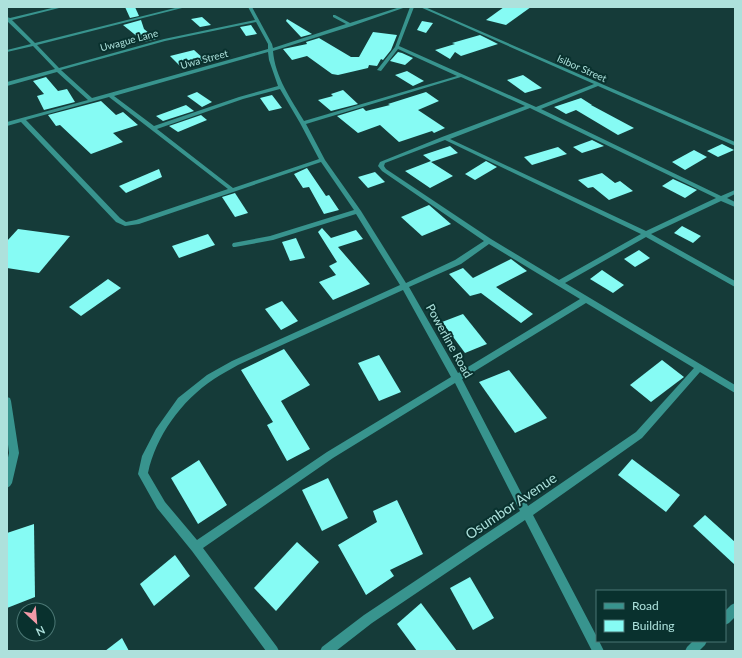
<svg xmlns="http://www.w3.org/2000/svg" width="742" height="658" font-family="Lato,sans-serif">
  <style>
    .building { fill: #86fbf4 }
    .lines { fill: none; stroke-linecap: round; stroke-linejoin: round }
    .minor { fill: #38948e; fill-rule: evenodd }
    .labels { text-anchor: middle; stroke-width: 4; stroke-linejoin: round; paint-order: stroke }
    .far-street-label { font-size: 10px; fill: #ade1dc; stroke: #09312e }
    .street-label { font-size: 12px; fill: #ade1dc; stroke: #09312e }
    .near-street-label { font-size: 14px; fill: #ade1dc; stroke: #09312e }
  </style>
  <rect width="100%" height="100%" fill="#153b39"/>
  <g class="building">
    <polygon points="125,7 135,7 139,16 130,18"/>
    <polygon points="504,7 531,7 506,25 486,20"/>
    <polygon points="202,17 211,25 200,27 191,19"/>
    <polygon points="287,19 312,34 301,37 286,21"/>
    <polygon points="141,20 144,29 156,39 144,42 123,25"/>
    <polygon points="422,21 433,23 426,33 417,30"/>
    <polygon points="251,25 257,34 246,36 240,27"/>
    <polygon points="373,32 397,35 391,50 383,60 381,59 377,66 369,65 368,68 338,75 332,74 307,56 292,60 283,49 307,44 306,42 319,38 351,57 359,57"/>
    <polygon points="480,35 498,44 461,56 455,52 450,59 435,50 455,44 452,43"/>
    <polygon points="194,50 205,60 180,66 170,56"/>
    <polygon points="398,52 402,53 413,58 405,65 390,61"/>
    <polygon points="407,71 424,81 413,86 395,75"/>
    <polygon points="523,75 542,88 525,93 507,80"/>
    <polygon points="46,77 58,91 67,89 75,102 44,110 37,96 44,94 33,81"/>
    <polygon points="343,90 358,104 331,111 318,100 333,96 331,94"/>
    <polygon points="197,92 212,102 202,107 187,96"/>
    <polygon points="426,92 439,101 418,110 445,128 434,133 432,131 399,142 380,125 358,133 337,116 363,108 366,111 390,105 388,104"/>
    <polygon points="272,95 282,108 269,111 260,98"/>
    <polygon points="581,98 592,105 591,105 634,128 618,135 576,110 566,114 554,107"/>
    <polygon points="101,101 116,115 123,112 138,125 113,133 123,142 91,154 60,125 56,126 48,115"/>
    <polygon points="186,105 194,111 163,121 156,116"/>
    <polygon points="201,115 207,120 178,132 169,126"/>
    <polygon points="592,140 604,146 582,153 573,147"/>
    <polygon points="722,144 734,150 718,157 707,151"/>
    <polygon points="450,146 458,153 431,162 453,176 430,188 405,171 431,161 423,155"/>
    <polygon points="558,147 567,154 532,165 524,157"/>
    <polygon points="694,150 707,157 685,170 672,162"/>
    <polygon points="486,161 497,167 475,180 465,174"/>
    <polygon points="307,168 326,196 329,195 339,210 324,214 309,187 303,188 294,174"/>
    <polygon points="159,169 162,177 126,193 119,186"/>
    <polygon points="375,172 385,182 368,188 358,177"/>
    <polygon points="602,173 615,183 620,181 633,191 609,200 593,187 588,188 578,180"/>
    <polygon points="673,179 697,190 685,198 662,186"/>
    <polygon points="235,193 248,213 235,217 222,197"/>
    <polygon points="429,205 451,224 422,236 401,217"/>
    <polygon points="682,226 701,236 693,243 674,233"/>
    <polygon points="322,228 331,238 356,230 363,239 338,247 370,284 333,300 319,282 336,275 329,266 337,262 318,232"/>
    <polygon points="18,229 70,236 39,273 7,268 7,241"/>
    <polygon points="208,234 215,245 179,258 172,246"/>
    <polygon points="296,238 305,258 290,261 282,242"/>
    <polygon points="639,250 650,258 635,267 624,259"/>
    <polygon points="511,259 527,271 496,287 533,314 521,323 481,293 470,296 449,274 463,268 473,278"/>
    <polygon points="602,270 624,285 613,293 590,279"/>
    <polygon points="108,279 121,288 81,316 69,307"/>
    <polygon points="282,301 298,321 281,330 265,309"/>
    <polygon points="463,314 487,344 465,353 442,322"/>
    <polygon points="284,349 310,385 281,401 310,449 287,461 267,425 273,422 241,370"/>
    <polygon points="379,355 401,392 379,401 358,363"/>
    <polygon points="662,360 684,377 651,402 630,385"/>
    <polygon points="509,370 547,418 515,433 479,382"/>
    <polygon points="632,459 680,495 666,512 618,475"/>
    <polygon points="199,460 227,505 198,524 171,478"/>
    <polygon points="328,478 348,518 322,531 302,490"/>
    <polygon points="397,500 423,554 390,570 394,576 366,595 338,545 377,522 373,511"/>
    <polygon points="705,515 735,542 735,565 693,526"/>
    <polygon points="34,524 35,597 7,608 7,533"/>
    <polygon points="297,542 319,562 276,611 254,588"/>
    <polygon points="175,555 190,576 154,606 140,584"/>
    <polygon points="470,577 494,618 473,630 450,588"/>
    <polygon points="421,603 457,651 417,651 397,624"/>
    <polygon points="122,638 129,651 105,651"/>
  </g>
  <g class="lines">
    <g class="minor">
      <path d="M56,7H63L12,20L35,43L179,7H186L37,45L59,68L164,39L255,20L248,7H252L272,44L273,48L346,24L333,17V15H335L350,23L400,7H406L352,26L273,51C275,77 291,99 304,121L457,76L398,49L381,71L377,70L395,47L410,7H414L399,46L536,107L594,84L420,7H425L735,142V146L733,145L598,86L541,109L721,196L735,190V194L727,198L735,202V207L721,201L651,234L735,281V287L646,237L565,283L735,385V393L700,372L642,438L533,515L597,637V641H599L604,651H592L525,520L372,623L336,651H320L322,647L364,615L520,511L455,383L333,458L203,548L277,647L279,651H266L192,551L157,508L138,474L142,456L156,429L178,398L207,375L232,361L400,285L356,214L273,240L235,247H233L232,245L233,243L270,236L354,210L321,162L139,224L125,226L116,222L21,122L7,126V122L88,100L57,72L7,86V82L55,69L33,46L7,52V50L31,44L7,21V17L10,18ZM256,22L268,44V49L92,98L61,70L165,41ZM268,52L269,60L278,86L239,97L154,126L114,96ZM461,77L525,106L442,137L380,162L378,166L382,171L484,241L455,260L406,283L361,211L325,160L306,124ZM280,89L300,123L319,159L233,188L157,129L243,99ZM109,97L228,189L136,220L126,222L120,218L26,120ZM530,108L534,110L716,198L646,231L450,139ZM445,140L641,234L559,280L491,239L386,169L384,166L385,163ZM489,244L580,299L458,373L409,287L461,264ZM403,290L451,377L327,452L197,540L165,502L148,473C156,436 181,401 214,379C221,374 230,370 238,365ZM586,303L694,368L636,432L528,506L462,379Z"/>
      <polygon points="7,397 10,398 11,401 19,453 12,483 10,486 7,488 7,462 9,453 7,436"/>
      <polygon points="735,603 735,617 729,623 725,625 725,611 731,605"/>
      <polygon points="693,641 707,641 705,645 699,651 685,651 687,647"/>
    </g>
  </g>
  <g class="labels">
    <g class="far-street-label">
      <text transform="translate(129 40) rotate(-15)" y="4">Uwague Lane</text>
      <text transform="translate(204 59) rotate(-15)" y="4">Uwa Street</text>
      <text transform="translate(582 68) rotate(24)" y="4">Isibor Street</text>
    </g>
    <g class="street-label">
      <text transform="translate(449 341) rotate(61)" y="4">Powerline Road</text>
    </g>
    <g class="near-street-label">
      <text transform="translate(511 506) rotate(-34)" y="5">Osumbor Avenue</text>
    </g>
  </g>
  <rect width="742" height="658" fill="none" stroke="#ade1dc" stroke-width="16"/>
  <rect x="596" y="590" width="130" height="52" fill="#09312e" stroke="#4b7774"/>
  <rect x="604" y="603" width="20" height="6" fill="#38948e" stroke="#4b7774"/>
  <text x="632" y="610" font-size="12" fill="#ade1dc">Road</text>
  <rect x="604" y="620" width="20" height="12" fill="#86fbf4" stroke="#4b7774"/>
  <text x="632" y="630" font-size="12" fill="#ade1dc">Building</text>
  <g transform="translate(36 622) rotate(154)"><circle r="19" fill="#09312e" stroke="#4b7774"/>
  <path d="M0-3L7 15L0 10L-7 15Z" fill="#f39aa8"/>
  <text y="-6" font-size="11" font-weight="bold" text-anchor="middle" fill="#ade1dc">N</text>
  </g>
</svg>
